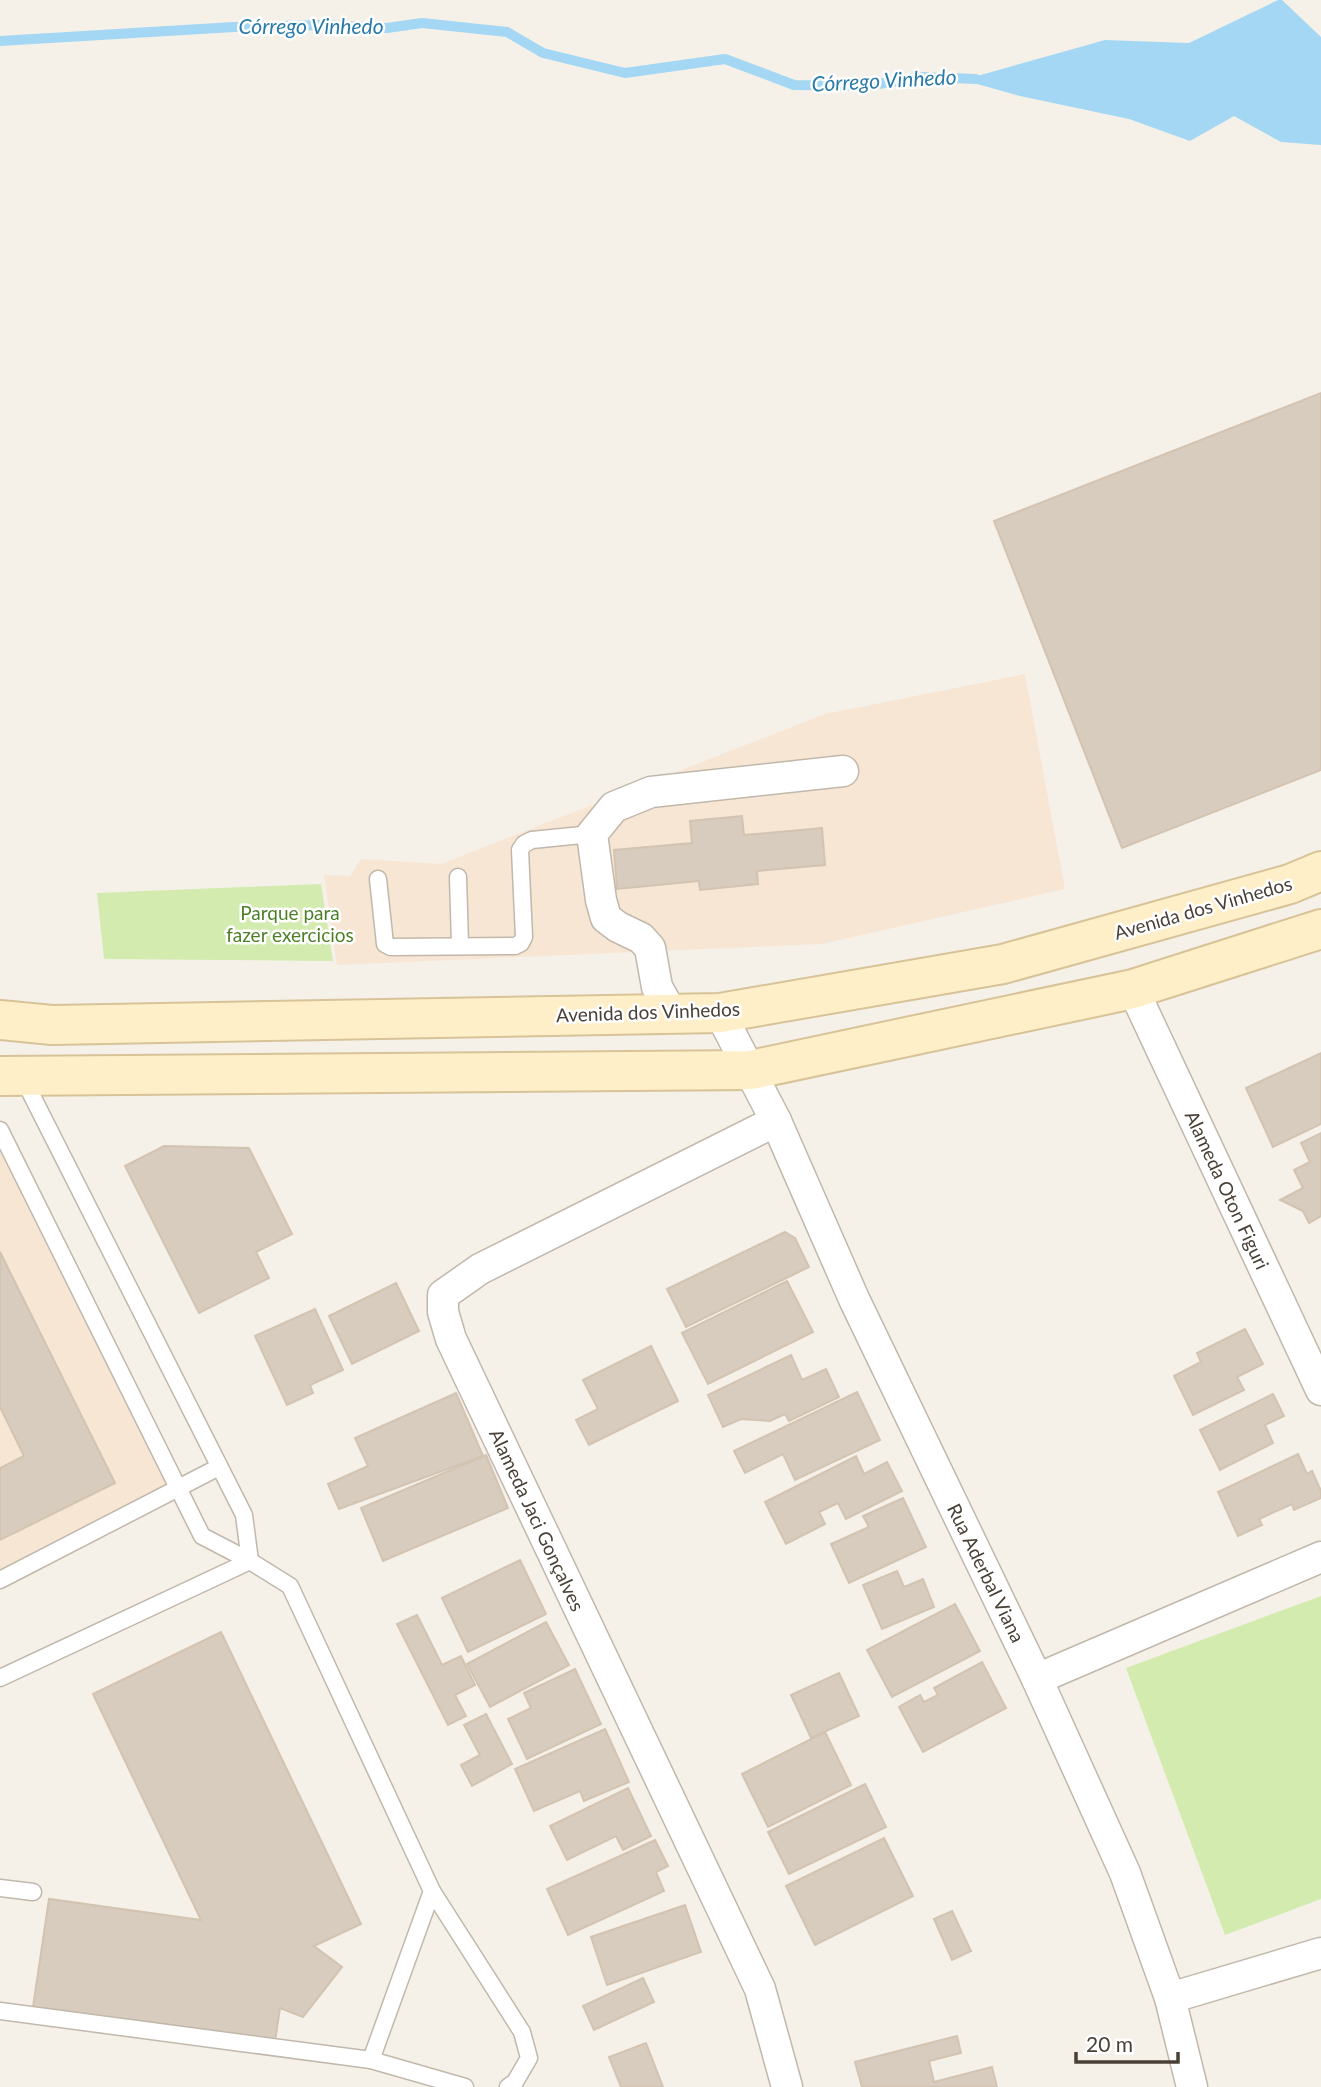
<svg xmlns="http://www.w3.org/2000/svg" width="1321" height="2087" font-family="Lato,sans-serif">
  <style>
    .commercial { fill: #f7e6d4 }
    .green { fill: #d4ebb0 }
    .water { fill: #a3d7f4 }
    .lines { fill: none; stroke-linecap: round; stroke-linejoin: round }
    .stream { stroke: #a3d7f4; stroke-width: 10 }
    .building { fill: #d7ccbe; stroke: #d3c3b1; stroke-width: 2 }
    .service-casing { stroke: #c1b8ab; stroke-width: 19 }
    .minor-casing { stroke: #c1b8ab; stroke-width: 33 }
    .secondary-casing { stroke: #d7c397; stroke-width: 42 }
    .service { stroke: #fff; stroke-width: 16 }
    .minor { stroke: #fff; stroke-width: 30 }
    .secondary { stroke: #ffefc9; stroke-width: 38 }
    .labels { text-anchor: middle; stroke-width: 5; stroke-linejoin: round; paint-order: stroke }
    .street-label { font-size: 19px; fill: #494137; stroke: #fff }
    .park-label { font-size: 19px; fill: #4d7f27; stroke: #fff }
    .water-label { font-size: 21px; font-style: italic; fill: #287aaa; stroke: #fff }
  </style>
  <rect width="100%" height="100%" fill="#f5f1e9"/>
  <g class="commercial">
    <polygon points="1025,674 1065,889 822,944 337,965 324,875 350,876 361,859 441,864 825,714"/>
    <polygon points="0,1130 178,1488 0,1580"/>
  </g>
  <g class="green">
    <polygon points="321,884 333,961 104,959 97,893"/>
    <polygon points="1321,1596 1321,1899 1225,1935 1126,1668"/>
  </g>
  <polygon class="water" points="1278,0 1282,0 1321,37 1321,145 1281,142 1234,116 1190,141 1129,119 1020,96 963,80 1105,40 1189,43"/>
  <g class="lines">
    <polyline class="stream" points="0,41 234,27 327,25 387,28 422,23 507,32 543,53 625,73 725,59 794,85 866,86 922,77 976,79"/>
  </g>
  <g class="building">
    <polygon points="1321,393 1321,770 1122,848 994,521"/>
    <polygon points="742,816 744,835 822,828 825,865 757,871 758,884 700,890 699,881 617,889 614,850 692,843 690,821"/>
    <polygon points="1321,1053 1321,1124 1273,1147 1246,1088"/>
    <polygon points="1321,1133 1321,1216 1309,1223 1303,1211 1280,1200 1303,1188 1294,1170 1310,1162 1301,1143"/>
    <polygon points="164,1146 249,1148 292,1234 256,1252 269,1278 199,1313 125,1166"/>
    <polygon points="785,1232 795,1238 809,1267 686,1327 667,1289"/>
    <polygon points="0,1252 115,1483 0,1540 0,1468 24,1456 0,1407"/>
    <polygon points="787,1281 813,1332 708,1384 682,1333"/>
    <polygon points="396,1283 419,1331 352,1364 329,1316"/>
    <polygon points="315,1309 343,1370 310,1385 313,1393 287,1405 255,1336"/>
    <polygon points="1245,1329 1263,1364 1237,1377 1244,1390 1193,1415 1174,1376 1201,1362 1197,1353"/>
    <polygon points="651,1346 678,1401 589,1445 576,1420 598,1409 583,1380"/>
    <polygon points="791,1355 802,1380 826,1369 839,1397 789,1421 785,1414 770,1421 741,1419 723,1427 708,1395"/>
    <polygon points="857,1392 880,1440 795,1480 783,1454 745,1473 734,1451"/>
    <polygon points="456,1393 483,1456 339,1509 328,1484 368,1466 355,1438"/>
    <polygon points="1273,1394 1284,1416 1265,1425 1273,1443 1220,1470 1200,1430"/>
    <polygon points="1298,1454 1307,1474 1312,1471 1321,1491 1321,1498 1294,1510 1292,1504 1259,1519 1262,1525 1238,1536 1218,1492"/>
    <polygon points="486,1455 508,1508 383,1561 361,1508"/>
    <polygon points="856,1456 864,1474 887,1462 902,1491 846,1519 838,1503 819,1512 825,1524 786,1544 765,1502"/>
    <polygon points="903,1498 926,1547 849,1583 831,1544 869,1527 863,1516"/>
    <polygon points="520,1560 546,1614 468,1652 442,1598"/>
    <polygon points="897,1571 904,1587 923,1579 934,1607 882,1629 863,1585"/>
    <polygon points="955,1604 980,1651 892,1697 867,1650"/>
    <polygon points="417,1615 442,1665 461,1656 475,1685 455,1695 466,1716 448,1725 397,1624"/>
    <polygon points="546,1622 569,1665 490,1707 467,1664"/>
    <polygon points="221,1632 361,1924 314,1946 342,1967 303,2017 280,2008 274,2048 32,2014 49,1899 201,1920 93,1694"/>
    <polygon points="982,1662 1006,1708 923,1752 899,1707 920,1695 924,1702 938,1695 934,1688"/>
    <polygon points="575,1669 601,1724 527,1759 508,1719 531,1708 524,1693"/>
    <polygon points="839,1673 859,1716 811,1738 791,1695"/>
    <polygon points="486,1714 512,1764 472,1786 461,1765 480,1755 464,1725"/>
    <polygon points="605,1729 629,1782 584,1801 580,1791 534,1811 515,1769"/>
    <polygon points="825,1732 851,1785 768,1827 742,1774"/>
    <polygon points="865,1784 886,1827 789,1874 768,1832"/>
    <polygon points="628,1788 651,1836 623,1850 616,1836 567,1860 550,1826"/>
    <polygon points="884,1838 913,1896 815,1945 786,1886"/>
    <polygon points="655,1840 668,1866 656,1872 664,1891 568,1935 547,1889"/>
    <polygon points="685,1905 701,1952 607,1985 591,1937"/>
    <polygon points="952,1911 971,1951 952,1960 934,1919"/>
    <polygon points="643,1978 654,2002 594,2030 583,2006"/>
    <polygon points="957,2036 961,2053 929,2061 934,2082 992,2067 997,2087 862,2087 855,2062"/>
    <polygon points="646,2043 663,2087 621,2087 609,2057"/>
  </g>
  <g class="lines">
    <defs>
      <g id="service">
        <polyline points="458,877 460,945"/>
        <polyline points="378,879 385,944 391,947 515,946 521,943 524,937 520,850 524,844 532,840 592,834"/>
        <polyline points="23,1078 244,1515 250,1561"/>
        <polyline points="0,1130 202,1536 250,1561 290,1586 432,1891 371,2060 0,2011"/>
        <polyline points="0,1580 219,1467"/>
        <polyline points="0,1678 250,1561"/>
        <polyline points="0,1888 33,1892"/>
        <polyline points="432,1891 522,2032 529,2058 515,2082 508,2087"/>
        <polyline points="371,2060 465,2087"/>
      </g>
      <g id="minor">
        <polyline points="1133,989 1321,1390"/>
        <polyline points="720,1013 776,1121 854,1299 1037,1679 1125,1873 1170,1998 1192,2087"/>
        <polyline points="672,1014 657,987 650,948 641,938 618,927 606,918 601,900 592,834 614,807 651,792 843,771"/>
        <polyline points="776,1121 480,1269 443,1295 443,1312 451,1339 760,1989 787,2087"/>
        <polyline points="1037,1679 1321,1557"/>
        <polyline points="1170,1998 1321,1953"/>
      </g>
      <g id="secondary">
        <polyline points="0,1020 52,1025 720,1013 1003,964 1290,884 1321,871"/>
        <polyline points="0,1076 751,1070 1133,989 1321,929"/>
      </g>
    </defs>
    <use href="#service" class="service-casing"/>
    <use href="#minor" class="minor-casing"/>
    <use href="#secondary" class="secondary-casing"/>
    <use href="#service" class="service"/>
    <use href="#minor" class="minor"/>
    <use href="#secondary" class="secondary"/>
  </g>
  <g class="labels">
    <g class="street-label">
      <text transform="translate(1203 908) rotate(-16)" y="7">Avenida dos Vinhedos</text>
      <text transform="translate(648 1012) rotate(-2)" y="7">Avenida dos Vinhedos</text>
      <text transform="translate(1227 1190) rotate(65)" y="7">Alameda Oton Figuri</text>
      <text transform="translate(537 1520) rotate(65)" y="7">Alameda Jaci Gonçalves</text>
      <text transform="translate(986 1573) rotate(64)" y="7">Rua Aderbal Viana</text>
    </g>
    <g class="park-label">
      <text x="290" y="920">Parque para<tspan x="290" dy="22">fazer exercicios</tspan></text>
    </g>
    <g class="water-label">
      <text x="311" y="34">Córrego Vinhedo</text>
      <text transform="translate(884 81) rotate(-3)" y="7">Córrego Vinhedo</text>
    </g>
  </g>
  <path d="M1076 2052v10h102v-10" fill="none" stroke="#494137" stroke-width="3.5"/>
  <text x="1086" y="2052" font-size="21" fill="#494137" stroke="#ffffff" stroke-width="5" paint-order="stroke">20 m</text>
</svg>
